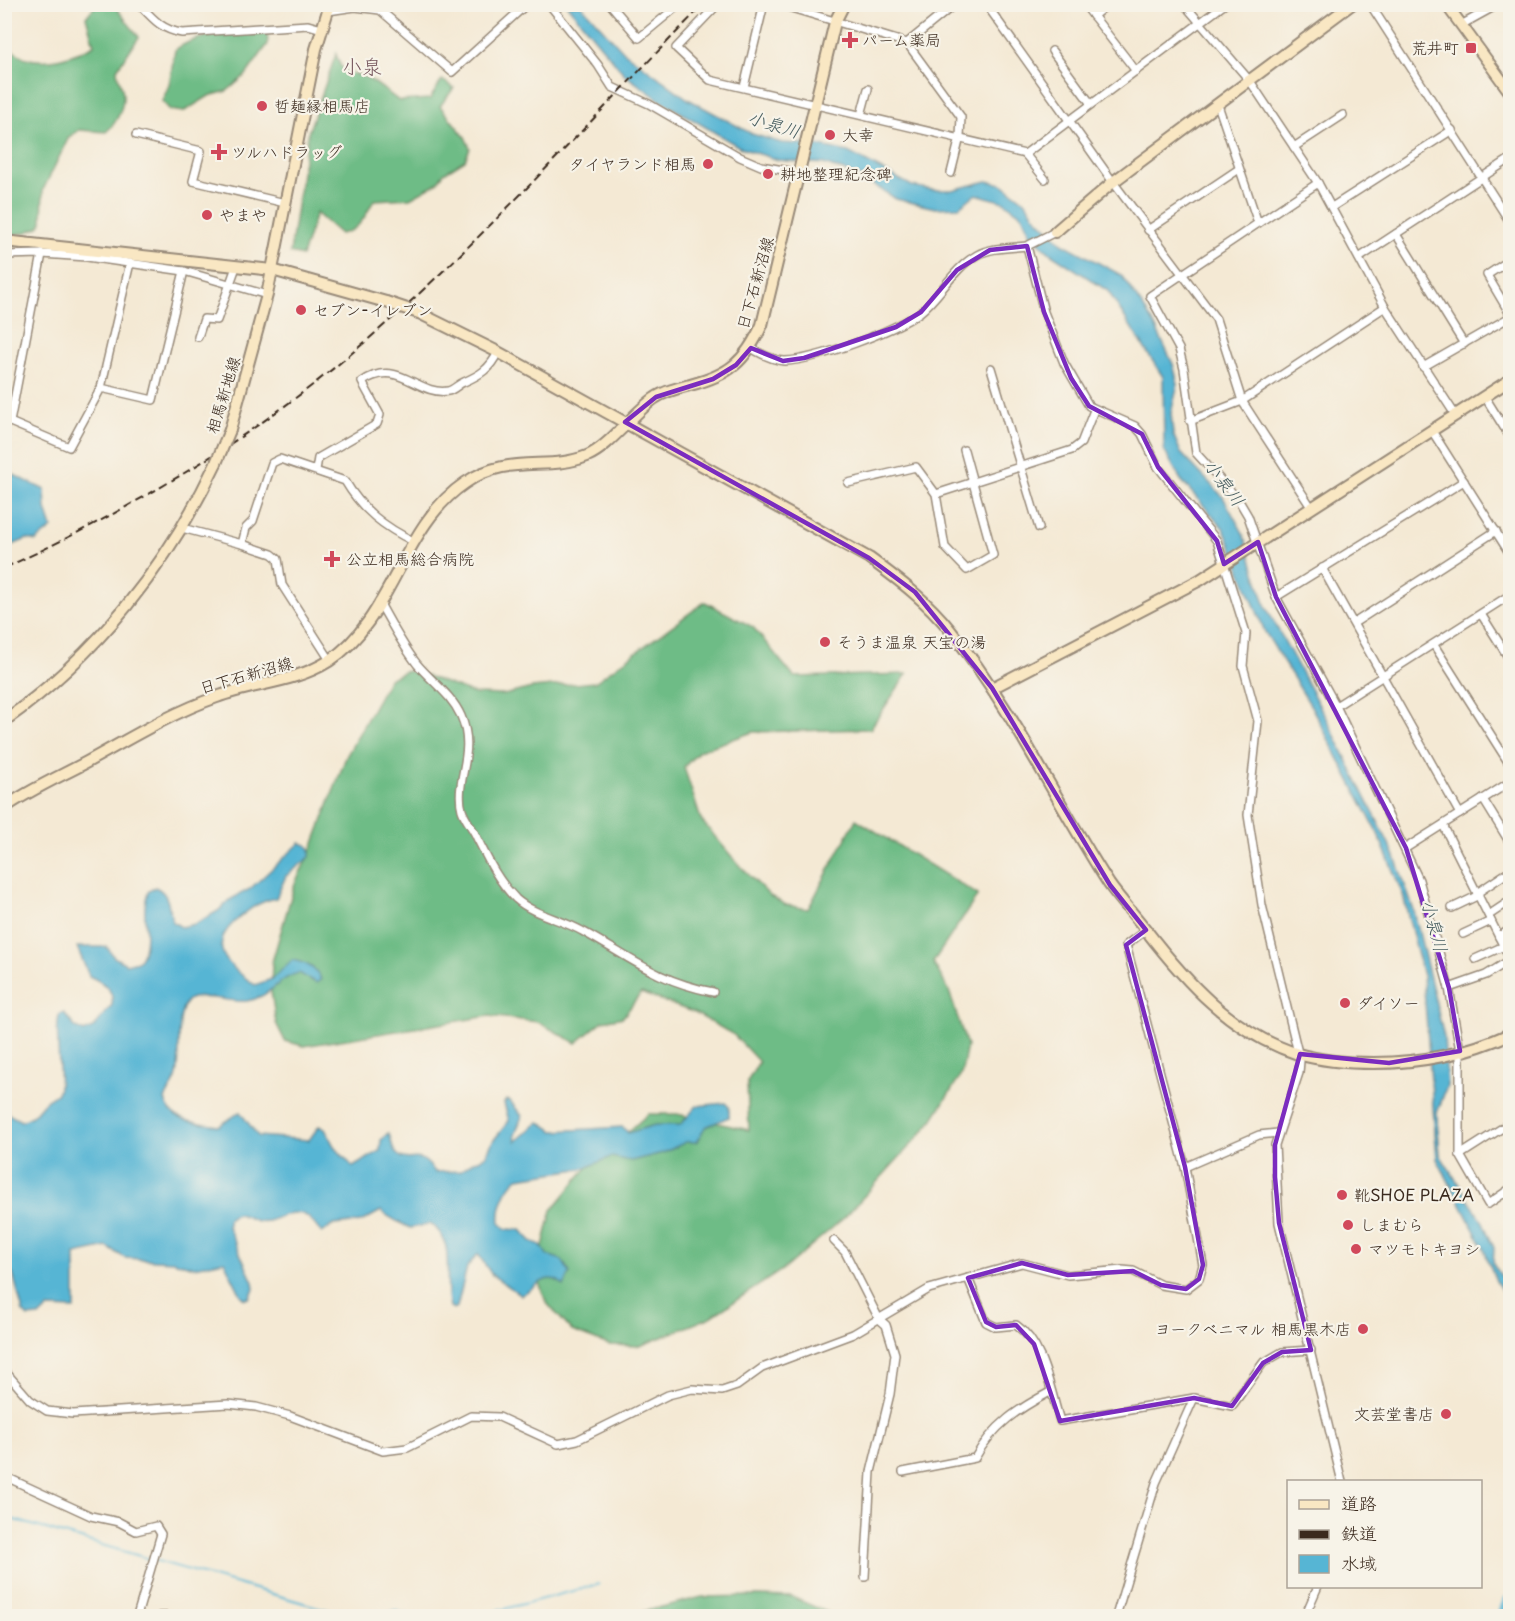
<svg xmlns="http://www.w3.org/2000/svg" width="1515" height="1621" font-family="'Playpen Sans','Klee One',sans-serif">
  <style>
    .forest { fill: #6ebc86; stroke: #547352; stroke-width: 1.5 }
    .water { fill: #56b5d4; stroke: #487079; stroke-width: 1.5 }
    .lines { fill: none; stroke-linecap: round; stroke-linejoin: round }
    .stream { stroke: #56b5d4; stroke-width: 2 }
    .river { stroke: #56b5d4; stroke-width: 15 }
    .street-casing { stroke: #988a79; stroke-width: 10 }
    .secondary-casing { stroke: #988a79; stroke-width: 14 }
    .street { stroke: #fff; stroke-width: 7 }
    .secondary { stroke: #f9e7c3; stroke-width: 10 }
    .rail { stroke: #3b2a1e; stroke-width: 2; stroke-dasharray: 9 4.5; stroke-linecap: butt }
    .secondary-bridge-casing { stroke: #988a79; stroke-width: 14; stroke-linecap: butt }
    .secondary-bridge { stroke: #f9e7c3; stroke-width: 10 }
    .marked { fill: none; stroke: #7b2cbf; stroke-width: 4.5; stroke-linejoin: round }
    .poi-dot { fill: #d1495b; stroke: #f7f3e8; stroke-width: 2 }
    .labels { text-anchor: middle; stroke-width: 4.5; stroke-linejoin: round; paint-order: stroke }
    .poi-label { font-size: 16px; fill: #3b2a1e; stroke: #f7f3e8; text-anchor: start }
    .street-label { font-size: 16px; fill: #3b2a1e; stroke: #f7f3e8 }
    .water-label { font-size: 18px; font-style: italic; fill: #445b5e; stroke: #f7f3e8 }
    .quarter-label { font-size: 20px; fill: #75555c; stroke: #f7f3e8 }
  </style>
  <rect width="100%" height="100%" fill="#f7f3e8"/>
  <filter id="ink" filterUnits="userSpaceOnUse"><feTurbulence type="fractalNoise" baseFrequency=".0167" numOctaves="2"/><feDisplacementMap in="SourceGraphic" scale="12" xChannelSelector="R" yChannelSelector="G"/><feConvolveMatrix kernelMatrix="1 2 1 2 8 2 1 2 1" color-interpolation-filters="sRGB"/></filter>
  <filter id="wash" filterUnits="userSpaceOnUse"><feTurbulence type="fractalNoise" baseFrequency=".008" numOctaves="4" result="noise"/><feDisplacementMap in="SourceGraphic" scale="24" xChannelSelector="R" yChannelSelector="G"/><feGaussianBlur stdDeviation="1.35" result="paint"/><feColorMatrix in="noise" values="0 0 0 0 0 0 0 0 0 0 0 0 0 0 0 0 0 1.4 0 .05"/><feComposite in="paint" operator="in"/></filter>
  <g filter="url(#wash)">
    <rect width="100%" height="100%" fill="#f4e9d4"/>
    <g class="forest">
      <path d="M96,5H114L139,37L117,69C117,76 120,81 122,88C126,104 118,122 106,132L79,130L69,137L43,190L42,222L39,227L27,232L5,237L4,48C12,49 18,55 26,58C47,65 75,56 94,45L86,17Z"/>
      <path d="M267,31L268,44L246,75L227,91L209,96L183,112L170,110L162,101L169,85L175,50C199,31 238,34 267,31Z"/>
      <path d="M336,54C343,78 349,70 367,78C378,84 389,94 399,101L430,99L442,80L454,88L440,106L465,137L470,148L465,160L444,173L437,183L410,198L374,200C365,216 360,231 340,234L316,213L302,256L290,253L308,133Z"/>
      <polygon points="705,602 753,627 794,677 907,674 870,729 753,732 699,751 684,767 701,820 738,864 770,896 786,905 808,909 856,819 978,895 933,962 949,991 967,1046 961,1075 929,1125 845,1217 785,1268 711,1317 640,1346 609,1345 572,1331 546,1302 536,1274 552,1210 583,1172 648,1114 677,1114 749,1130 747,1082 759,1062 734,1035 695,1013 641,993 623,1017 603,1021 576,1043 538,1022 489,1016 304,1046 285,1041 276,1023 271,992 272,962 295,883 313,846 346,757 389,679 405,671 416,672 475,694 504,695 532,688 595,682"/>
      <polygon points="756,1596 792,1597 836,1616 625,1616 702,1597"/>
    </g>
    <g class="water">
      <polygon points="567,5 581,5 623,51 688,99 752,134 782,143 816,145 848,152 912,186 933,190 952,190 987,181 1002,184 1026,202 1033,214 1062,243 1121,275 1152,320 1173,364 1178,384 1171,413 1173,434 1181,453 1223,497 1243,533 1266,607 1327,720 1394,854 1414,911 1444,1037 1447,1086 1437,1113 1440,1155 1483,1222 1494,1248 1493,1263 1510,1291 1510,1304 1496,1281 1483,1247 1437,1159 1423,976 1403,895 1378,834 1311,706 1265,632 1224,529 1181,480 1164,450 1163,377 1108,291 1050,253 1031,235 1022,215 1004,202 976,194 959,207 935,208 896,199 861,177 824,164 778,160 741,148 663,102 625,75"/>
      <polygon points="8,472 45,490 46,509 52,528 36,541 27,539 5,548 4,473"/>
      <path d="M300,843L307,845L310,849V857L286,876L276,898C259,902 252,907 239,918C204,946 227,965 255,985L272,979L292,960C304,962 318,968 321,980L316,983L299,973C279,977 271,997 247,1001C229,1003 210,994 192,998C173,1003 182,1056 177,1075C175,1084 169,1091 165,1099C170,1124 199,1122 219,1126L240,1112L258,1136L309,1140L319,1126L325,1129L334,1146L353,1167L380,1151L381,1140L388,1133C393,1139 390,1149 398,1155C412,1166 417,1147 435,1172L460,1171L474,1161L479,1160L486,1155L493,1141L509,1121L504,1103L506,1100L510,1101L522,1116L515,1135L516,1141L539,1122L554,1131L623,1127L628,1133L655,1125H680L697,1106L725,1103L729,1107V1117L705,1127L697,1142H686L663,1153L631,1161L611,1157L585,1168L518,1178C506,1188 498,1207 500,1223L506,1229L521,1230L531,1241L541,1245L547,1255L562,1260L570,1273L564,1286C548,1268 535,1289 521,1295L492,1275L478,1254L467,1267L457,1307L454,1309L450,1307C442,1281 458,1239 430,1224L410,1228C399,1222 389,1218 381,1211L361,1222L333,1225L322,1233C313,1225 310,1213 296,1213C283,1212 272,1224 258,1221C247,1219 238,1208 228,1219V1227L253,1282L254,1289L249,1298L245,1299L241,1295L224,1261L194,1267L173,1261L125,1258L107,1247L75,1254V1309L48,1308L40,1316L28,1317L23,1312L13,1274L5,1266V1106L10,1115L21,1121C37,1116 35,1111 46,1101C49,1098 55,1096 57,1093C64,1084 53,1028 60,1014L64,1013L75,1027L84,1032L93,1028L112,1005C115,989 102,982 89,976L77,947H107L114,957L126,964L138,961C154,941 139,916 148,892L155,887C170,893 168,908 173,922L181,927L195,924L218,911L231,899L250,889Z"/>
    </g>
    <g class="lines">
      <g class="stream">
        <polyline points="4,1517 349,1616"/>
        <polyline points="376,1616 395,1611 412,1616"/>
        <polyline points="478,1616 599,1584"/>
      </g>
      <polyline class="river" points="1504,1616 1510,1602"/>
    </g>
  </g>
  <g filter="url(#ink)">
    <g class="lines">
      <defs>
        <g id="street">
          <path d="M139,4C153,19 162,30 182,33L308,25L322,29"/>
          <polyline points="549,4 598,65 612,87 649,104 740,157 761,166 800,173"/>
          <polyline points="610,4 639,38 680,4"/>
          <polyline points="718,4 676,48 710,80 1025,154 1225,4"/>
          <polyline points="778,4 907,43 955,4"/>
          <polyline points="986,4 1113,182 1216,319 1242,401 1311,507"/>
          <polyline points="1084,4 1136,71"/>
          <polyline points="1184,4 1250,81 1318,183 1385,307 1456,416"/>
          <polyline points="1370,4 1510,222"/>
          <polyline points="328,11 355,7 380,10 452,72 527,4"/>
          <polyline points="1093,16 1108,4"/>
          <polyline points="1461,25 1499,4"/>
          <polyline points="907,43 961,117 960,137 951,173"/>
          <polyline points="1052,51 1091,104"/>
          <polyline points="744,87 764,4"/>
          <polyline points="1218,105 1258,223"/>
          <polyline points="861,115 868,89"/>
          <polyline points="136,135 201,151 193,181 285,203"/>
          <polyline points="1294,147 1343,115"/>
          <polyline points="1025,154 1045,179"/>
          <polyline points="1318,183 1150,296 1179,349 1184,369 1196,453 1238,499 1248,516 1276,597 1336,706 1419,880 1449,988 1460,1051 1460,1155 1488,1204 1510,1189"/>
          <polyline points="1332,207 1452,130"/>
          <polyline points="1148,230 1239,169"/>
          <polyline points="1055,232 1027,246 1044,312 1064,363 1089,406 1135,426 1142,434 1158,467 1210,532 1217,541 1246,633 1243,666 1258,721 1248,815 1262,905 1300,1061 1299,1073 1275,1145 1279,1223 1342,1482"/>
          <polyline points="1396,234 1464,344"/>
          <polyline points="4,255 42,254 87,257 184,271 267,295"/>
          <polyline points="1359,258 1510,159"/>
          <polyline points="1510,260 1487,275 1510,314"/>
          <polyline points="198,337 204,319 217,320 236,267"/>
          <path d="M751,348C761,354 774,361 785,361C816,360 894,331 919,313C941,296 952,269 977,255C992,247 1011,248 1027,246"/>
          <polyline points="1423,367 1510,317"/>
          <polyline points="991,368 1039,528"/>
          <polyline points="101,388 153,400 184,271"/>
          <polyline points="1485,397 1510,437"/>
          <polyline points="1190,421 1242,401 1385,307"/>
          <polyline points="10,422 42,254"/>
          <polyline points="4,423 10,422 69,447 101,388 130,263"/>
          <polyline points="1432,431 1510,554"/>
          <path d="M316,470L318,458L377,424L380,415L362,382C398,357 417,396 448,391C454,390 458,384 464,382C480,375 490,369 498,352"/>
          <polyline points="848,483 916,467 936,494 945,547 967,570 993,555 964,450"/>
          <polyline points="936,494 1072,450 1081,443 1094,410"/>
          <path d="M182,528L242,544L246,528L253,521L272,463L280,459L345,481C362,510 384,527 415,542"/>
          <polyline points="242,544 272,554 278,559 282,585 330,660"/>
          <polyline points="1322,568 1460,814"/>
          <polyline points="1276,597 1464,481"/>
          <path d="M379,602C391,623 402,645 417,664C432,682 451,694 461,716C477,753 454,780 462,810C465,820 473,828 477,838C488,860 498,881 516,899C534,915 561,919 582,931C630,957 656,981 713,992"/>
          <polyline points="1481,614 1510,660"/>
          <polyline points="1354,623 1496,531"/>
          <polyline points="1434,645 1510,765"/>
          <polyline points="1336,706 1510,595"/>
          <polyline points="1483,799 1510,843"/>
          <polyline points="1443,825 1510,959"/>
          <polyline points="1406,848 1510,782"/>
          <polyline points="1477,893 1510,871"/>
          <polyline points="1452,908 1479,895"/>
          <polyline points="1489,915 1510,901"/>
          <polyline points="1463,934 1491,921"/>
          <polyline points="1499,937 1510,929"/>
          <polyline points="1475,959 1504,946"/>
          <polyline points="1449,988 1486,975 1510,960"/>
          <polyline points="1460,1155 1510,1123"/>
          <polyline points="1185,1167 1259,1135 1278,1133"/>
          <polyline points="834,1241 845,1252 879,1319 886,1325 895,1354 890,1394 871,1472 865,1577"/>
          <path d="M968,1278L986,1322L996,1327L1016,1325C1044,1344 1050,1390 1060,1421L1194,1398L1232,1406L1263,1363L1282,1352L1311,1350"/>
          <polyline points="4,1370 30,1400 47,1411 73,1414 228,1404 256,1407 290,1416 383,1451 407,1448 471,1416 499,1417 558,1444 577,1440 668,1395 692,1389 722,1391 737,1386 762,1368 853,1334 929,1289 1022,1263 1068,1275 1122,1270 1133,1271 1161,1285 1186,1289 1199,1279 1203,1265 1185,1167 1126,945 1146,930"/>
          <path d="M903,1472L975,1458C993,1425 1018,1409 1050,1392"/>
          <polyline points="4,1476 91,1516 119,1522 136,1531 156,1526 161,1534 137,1616"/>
          <polyline points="160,1616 188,1616"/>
          <polyline points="1116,1616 1156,1483 1194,1398"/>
          <polyline points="1305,1616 1318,1586"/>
        </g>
        <g id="secondary">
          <polyline points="1446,4 1510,92"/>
          <polyline points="1055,232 1113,182 1352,4"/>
          <polyline points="4,241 272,270 386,302"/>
          <path d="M419,313L498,352L869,558C899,580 927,601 950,630C1013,709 1055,800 1109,884C1120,900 1134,914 1146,930C1186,982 1232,1033 1298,1054C1322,1061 1349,1063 1374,1063C1420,1063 1468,1053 1510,1034"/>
          <polyline points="230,430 267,295 316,49 330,4"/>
          <polyline points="992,688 1200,580 1510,380"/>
          <path d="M4,721C97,655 168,565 216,463"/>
          <path d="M4,808C29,790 59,777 87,762C129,739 171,713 217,697C254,683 294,683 329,661C393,619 401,526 465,483C508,453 547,472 587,456C608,448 634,412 655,398C665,391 678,388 690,385C729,375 745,362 762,325L835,22L844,4"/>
        </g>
      </defs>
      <use href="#street" class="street-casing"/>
      <use href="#secondary" class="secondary-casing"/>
      <use href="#street" class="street"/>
      <use href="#secondary" class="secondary"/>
      <path class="rail" d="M4,568C127,512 248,441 352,353C478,247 588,122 704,4"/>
      <defs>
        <g id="secondary-bridge">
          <polyline points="386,302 419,313"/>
          <polyline points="216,463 230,430"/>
        </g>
      </defs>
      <use href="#secondary-bridge" class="secondary-bridge-casing"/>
      <use href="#secondary-bridge" class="secondary-bridge"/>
    </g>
  </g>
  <path class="marked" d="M1027,246L1044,312L1071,378L1089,406L1142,434L1158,467L1217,541L1224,564L1258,542L1276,597L1406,848L1449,988L1460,1051L1389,1063L1300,1054L1275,1145V1177L1279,1223L1311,1350L1282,1352L1263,1363L1232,1406L1194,1398L1060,1421L1034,1344L1016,1325L996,1327L986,1322L968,1278L1022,1263L1068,1275L1133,1271L1161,1285L1186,1289L1199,1279L1203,1265L1185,1167L1126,945L1146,930L1110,885L992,688L915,592L869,558L625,422L656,397L713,379L736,365L751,348L783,361L804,358L896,327L921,312L957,270L990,250Z"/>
  <g class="poi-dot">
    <path d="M847 31h6v6h6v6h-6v6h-6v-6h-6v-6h6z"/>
    <rect x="1465" y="42" width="12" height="12" rx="3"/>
    <circle cx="262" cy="106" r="6"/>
    <circle cx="830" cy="135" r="6"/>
    <path d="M216 143h6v6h6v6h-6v6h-6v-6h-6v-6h6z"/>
    <circle cx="708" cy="164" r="6"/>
    <circle cx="768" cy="174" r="6"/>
    <circle cx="207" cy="215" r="6"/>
    <circle cx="301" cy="310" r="6"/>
    <path d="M329 550h6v6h6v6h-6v6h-6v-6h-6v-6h6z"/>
    <circle cx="825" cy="642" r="6"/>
    <circle cx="1345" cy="1003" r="6"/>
    <circle cx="1342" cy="1195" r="6"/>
    <circle cx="1348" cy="1225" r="6"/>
    <circle cx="1356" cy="1249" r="6"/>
    <circle cx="1363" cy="1329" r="6"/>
    <circle cx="1446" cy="1414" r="6"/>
  </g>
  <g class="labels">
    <g class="poi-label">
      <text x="862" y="46">パーム薬局</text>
      <text x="1459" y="54" text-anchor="end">荒井町</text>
      <text x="274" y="112">哲麺縁相馬店</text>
      <text x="842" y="141">大幸</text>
      <text x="231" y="158">ツルハドラッグ</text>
      <text x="696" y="170" text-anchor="end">タイヤランド相馬</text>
      <text x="780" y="180">耕地整理紀念碑</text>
      <text x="219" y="221">やまや</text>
      <text x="313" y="316">セブン-イレブン</text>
      <text x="346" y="565">公立相馬総合病院</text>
      <text x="837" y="648">そうま温泉 天宝の湯</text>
      <text x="1357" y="1009">ダイソー</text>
      <text x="1354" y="1201">靴SHOE PLAZA</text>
      <text x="1360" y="1231">しまむら</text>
      <text x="1368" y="1255">マツモトキヨシ</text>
      <text x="1351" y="1335" text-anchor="end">ヨークベニマル 相馬黒木店</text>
      <text x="1434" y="1420" text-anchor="end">文芸堂書店</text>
    </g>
    <g class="street-label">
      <text transform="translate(755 283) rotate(-74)" y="6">日下石新沼線</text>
      <text transform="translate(223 395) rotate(-73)" y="6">相馬新地線</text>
      <text transform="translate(246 675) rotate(-16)" y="6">日下石新沼線</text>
    </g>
    <g class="water-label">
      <text transform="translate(774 125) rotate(17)" y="6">小泉川</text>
      <text transform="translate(1224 483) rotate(53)" y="6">小泉川</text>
      <text transform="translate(1434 926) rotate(75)" y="6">小泉川</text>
    </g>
    <g class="quarter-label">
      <text x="362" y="74">小泉</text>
    </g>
  </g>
  <rect width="1515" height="1621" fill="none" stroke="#f7f3e8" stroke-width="24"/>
  <rect x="1287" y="1480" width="195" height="108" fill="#f7f3e8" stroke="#aca397" stroke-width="1.5"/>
  <rect x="1299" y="1500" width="30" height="9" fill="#f9e7c3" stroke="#aca397" stroke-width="1.5"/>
  <text x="1341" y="1510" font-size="18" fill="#3b2a1e">道路</text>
  <rect x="1299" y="1530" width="30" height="9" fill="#3b2a1e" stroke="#aca397" stroke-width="1.5"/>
  <text x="1341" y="1540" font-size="18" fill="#3b2a1e">鉄道</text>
  <rect x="1299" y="1555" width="30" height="18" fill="#56b5d4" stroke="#aca397" stroke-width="1.5"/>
  <text x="1341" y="1570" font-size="18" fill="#3b2a1e">水域</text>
</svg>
